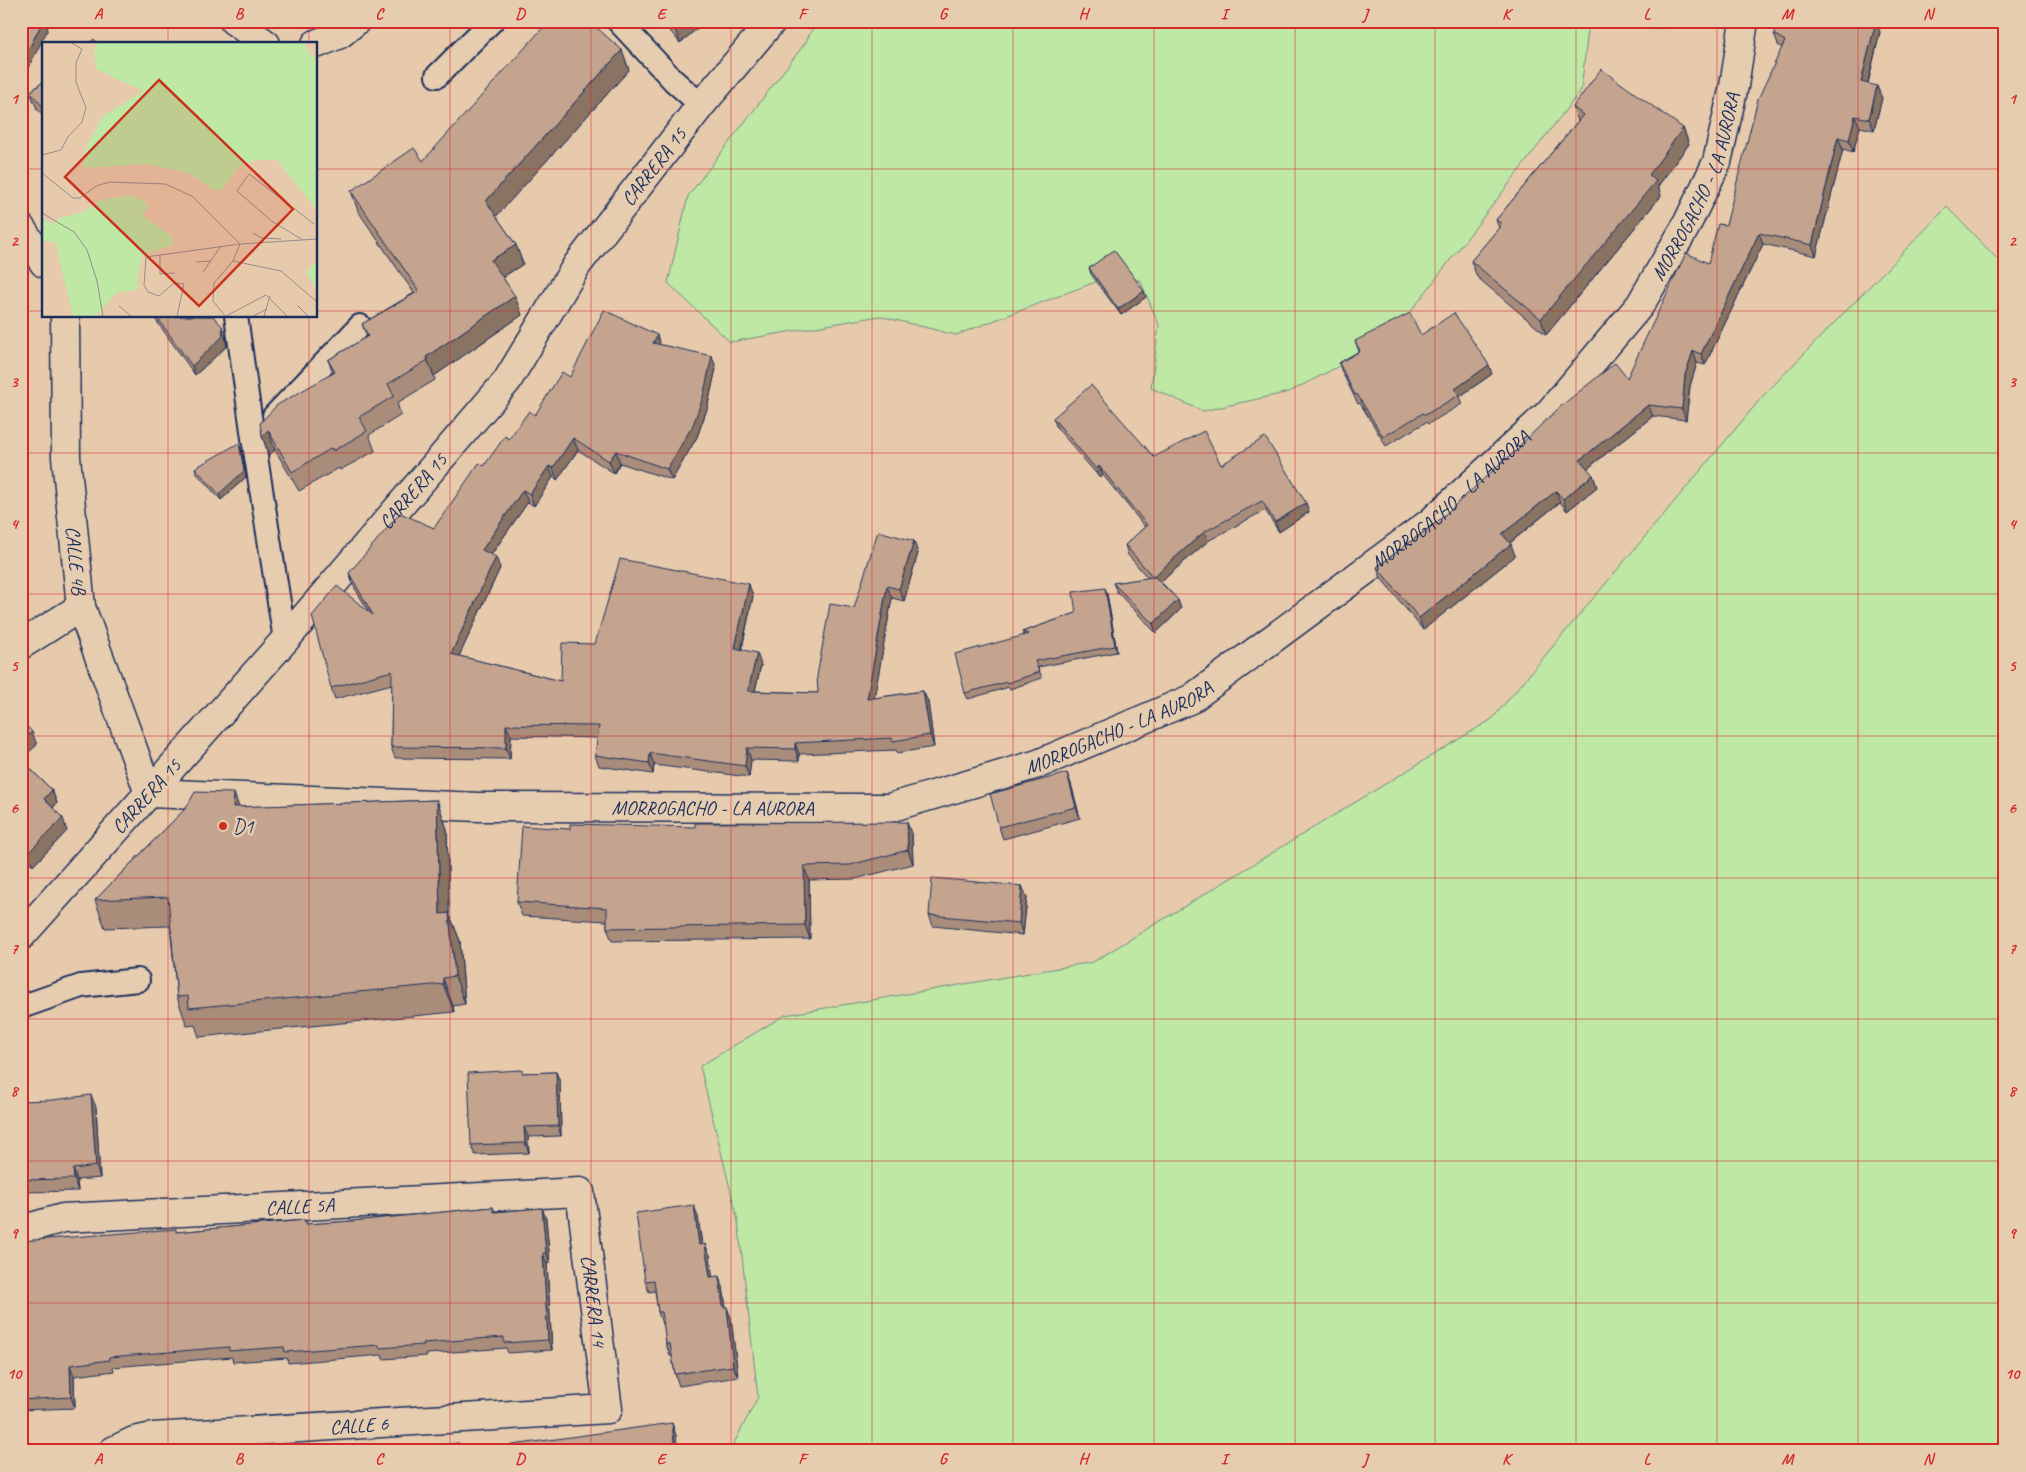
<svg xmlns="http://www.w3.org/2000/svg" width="2026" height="1472" font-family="Caveat,sans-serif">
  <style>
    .green { fill: #bee8a4; stroke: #6c8c81 }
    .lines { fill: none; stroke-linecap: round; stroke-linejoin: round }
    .lane-casing { stroke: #1b2f5e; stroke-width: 26 }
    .street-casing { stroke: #1b2f5e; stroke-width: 31 }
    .secondary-casing { stroke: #1b2f5e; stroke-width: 31 }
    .lane { stroke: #e7cdaf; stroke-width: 22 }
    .street { stroke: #e7cdaf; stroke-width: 28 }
    .secondary { stroke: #e7cdaf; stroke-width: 28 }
    .wall { fill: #a98d7a; stroke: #1b2f5e }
    .shaded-wall { fill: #897363; stroke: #1b2f5e }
    .building { fill: #c4a48e; stroke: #1b2f5e }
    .grid { fill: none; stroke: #d62828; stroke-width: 1; stroke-opacity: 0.55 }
    .poi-dot { fill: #c8321e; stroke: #e7cdaf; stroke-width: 2 }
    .labels { text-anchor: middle; stroke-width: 5; stroke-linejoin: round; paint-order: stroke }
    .street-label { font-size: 20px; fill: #1b2f5e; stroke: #e7cdaf }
    .poi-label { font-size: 20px; fill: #1b2f5e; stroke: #e7cdaf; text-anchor: start }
    .inset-road { fill: none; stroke: #958c8c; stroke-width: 1 }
    .view { fill: #c8321e; fill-opacity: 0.15; stroke: #c8321e; stroke-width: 2.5 }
    .inset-edge { fill: none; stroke: #1b2f5e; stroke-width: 2.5 }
    .neatline { fill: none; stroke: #d62828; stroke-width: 2 }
    .grid-label { font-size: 16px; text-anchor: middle; font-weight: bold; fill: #d62828 }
  </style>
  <rect width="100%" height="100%" fill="#e7caab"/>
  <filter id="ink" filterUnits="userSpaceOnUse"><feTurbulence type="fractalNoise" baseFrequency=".02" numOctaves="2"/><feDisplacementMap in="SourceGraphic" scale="10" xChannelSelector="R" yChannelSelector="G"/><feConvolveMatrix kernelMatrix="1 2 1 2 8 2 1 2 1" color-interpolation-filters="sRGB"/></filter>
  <g filter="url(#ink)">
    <g class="green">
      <polygon points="816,21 1589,21 1581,90 1388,341 1289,392 1203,411 1151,388 1159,325 1140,280 1098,281 956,335 879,316 730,342 668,283 688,196 806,42"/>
      <polygon points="1947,207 2005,267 2005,1451 730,1451 758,1397 738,1221 700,1066 785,1015 1093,962 1492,719 1763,396"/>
    </g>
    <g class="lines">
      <defs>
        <g id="lane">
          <polyline points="618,21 674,81 701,105"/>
          <polyline points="437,76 492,21"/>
          <polyline points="236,316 253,438 285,640"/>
          <polyline points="274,416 360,326"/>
          <polyline points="21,1007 81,986 138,980"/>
        </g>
        <g id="street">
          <polyline points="234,21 266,44"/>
          <polyline points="316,44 340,34 356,21"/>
          <path id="s1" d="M149,793L285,640L507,381L577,265L701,105L772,21"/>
          <path id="s2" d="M21,1230L63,1218L580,1192L608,1409L153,1437L134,1441L113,1451"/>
        </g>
        <g id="secondary">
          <polyline points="21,228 44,263"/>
          <path id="s3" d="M65,316L66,457L81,607L149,793"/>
          <polyline points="21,645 81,607"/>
          <path id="s4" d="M149,793L479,807L889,808L1038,764L1191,699L1431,522L1549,413L1640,305L1685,228L1717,162L1734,86L1744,21"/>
          <polyline points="21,936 149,793"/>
        </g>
      </defs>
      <use href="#lane" class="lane-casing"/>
      <use href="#street" class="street-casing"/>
      <use href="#secondary" class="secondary-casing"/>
      <use href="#lane" class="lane"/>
      <use href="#street" class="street"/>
      <use href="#secondary" class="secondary"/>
    </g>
    <g class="wall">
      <polygon points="662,21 706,21 680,43"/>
      <polygon points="1645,21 1721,21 1721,26 1647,28"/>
      <polygon points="1880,32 1868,84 1882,98 1874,130 1860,127 1853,152 1843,149 1816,256 1763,244 1705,365 1697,363 1690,386 1686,420 1653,416 1587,469 1593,475 1597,487 1567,511 1560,502 1510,543 1515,556 1423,630 1381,578 1377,567 1437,522 1520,448 1519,446 1627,378 1708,263 1726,225 1782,48 1778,45 1774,34"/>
      <polygon points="622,50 629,70 496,216 516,245 523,264 503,277 522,315 434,376 435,380 397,403 401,415 369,435 375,451 340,470 339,468 299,491 275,450 269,455 262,436 333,373 328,360 367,337 362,324 414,293 358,211 351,191 423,161"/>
      <polygon points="44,81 44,117 37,109 30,92"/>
      <polygon points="1573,107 1683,128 1689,144 1658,186 1661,196 1546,335 1477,277 1471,261 1499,228 1496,220 1578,121"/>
      <polygon points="1089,268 1146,297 1121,315 1091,274"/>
      <polygon points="153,316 213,316 225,335 227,346 195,375"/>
      <polygon points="1421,335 1492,374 1459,397 1462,404 1428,424 1426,422 1386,446 1360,403 1358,404 1342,372 1339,363 1359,351 1355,341"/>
      <polygon points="660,345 716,368 707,409 697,437 672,480 620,463 614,473 578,450 557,480 553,477 534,506 528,502 491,555 500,568 459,656 561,681 595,644 753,596 742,649 761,665 755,691 818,693 854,608 918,553 904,601 892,598 874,698 923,691 928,702 934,747 897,753 896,750 799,754 799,761 751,760 749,777 654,765 653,774 599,766 595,755 598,738 511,736 510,759 395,758 391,747 392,684 335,699 331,688 369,612 353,585 349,573 434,528 484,466 509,439 535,415 570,377"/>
      <polygon points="1053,418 1154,457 1221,465 1306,503 1309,512 1279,532 1265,510 1208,541 1161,582 1178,600 1181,609 1156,633 1117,592 1113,583 1148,578 1128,555 1125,545 1145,527 1103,475 1100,478 1057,428"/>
      <polygon points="241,449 246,477 221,500 197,474 195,468"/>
      <polygon points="1105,588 1107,594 1117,652 1038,667 1042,678 1010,689 1009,687 968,699 965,693 1024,635 1022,632 1076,613"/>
      <polygon points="21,760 52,790 57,803 53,808 67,831 33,866 27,860 21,866"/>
      <polygon points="1067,773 1071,784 1080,818 1003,839 999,827"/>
      <polygon points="437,800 447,829 449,913 460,941 465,1004 453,1006 454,1012 199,1037 195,1025 187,1026 177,997 170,926 105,928 95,900 186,808 239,807"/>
      <polygon points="570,829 912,836 913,864 855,879 809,880 810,939 612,941 607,928 607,921 522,916 517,902"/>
      <polygon points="1022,886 1027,898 1023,935 933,926 929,915"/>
      <polygon points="556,1072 560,1082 561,1136 528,1137 529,1153 475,1155 471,1145 523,1073"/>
      <polygon points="21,1101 96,1107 100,1178 77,1180 78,1191 21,1192"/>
      <polygon points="493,1207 495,1212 542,1208 546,1219 550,1263 547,1264 552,1350 508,1353 506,1348 427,1354 427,1356 383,1359 382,1355 288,1363 287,1358 233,1362 232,1357 113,1367 114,1371 74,1376 75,1408 21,1410 21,1241 177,1232 305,1220 307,1224 353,1221"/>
      <polygon points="698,1217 702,1244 710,1255 712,1277 719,1276 723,1287 726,1307 731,1318 738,1377 679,1386 675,1374 672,1356 670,1356 666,1344 664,1324 662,1324 658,1312 655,1291 649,1292 645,1281"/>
    </g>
    <g class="shaded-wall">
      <polygon points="43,21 45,21 48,29 21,82 21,64"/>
      <polygon points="672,21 706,21 680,43"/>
      <polygon points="1876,21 1880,32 1865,94 1861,82"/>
      <polygon points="622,50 629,70 493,220 486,201"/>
      <polygon points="1877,86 1882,98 1874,130 1869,119"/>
      <polygon points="1855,116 1860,127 1853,152 1849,140"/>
      <polygon points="1683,128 1689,144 1658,186 1661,196 1546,335 1541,319"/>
      <polygon points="1838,137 1843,149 1816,256 1812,245"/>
      <polygon points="1759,233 1763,244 1705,365 1701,354"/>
      <polygon points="516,245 523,264 498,280 491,260"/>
      <polygon points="1144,291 1146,297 1121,315 1118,309"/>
      <polygon points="515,296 522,315 434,376 426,357"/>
      <polygon points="222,326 225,335 227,346 195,375 192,366"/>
      <polygon points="657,335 661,347 653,343"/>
      <polygon points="1693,351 1697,363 1690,386 1686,420 1682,409 1685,375"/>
      <polygon points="712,356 716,368 707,409 697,437 672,480 667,469"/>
      <polygon points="1489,365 1492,374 1459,397 1455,389"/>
      <polygon points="1648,405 1653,416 1584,471 1580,460"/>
      <polygon points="268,430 275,450 269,455 262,436"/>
      <polygon points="573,438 578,450 557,480 553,468"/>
      <polygon points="239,443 241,449 246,477 221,500 219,494"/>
      <polygon points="616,451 620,463 614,473 609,461"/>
      <polygon points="549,466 553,477 534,506 530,494"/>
      <polygon points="1099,466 1103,475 1100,478 1096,469"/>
      <polygon points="1593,475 1597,487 1567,511 1563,499"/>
      <polygon points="523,490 528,502 486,562 482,550"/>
      <polygon points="1556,491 1560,502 1507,545 1502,534"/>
      <polygon points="1306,503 1309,512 1279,532 1275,522"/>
      <polygon points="1204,532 1208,541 1156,586 1153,577"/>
      <polygon points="914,541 918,553 904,601 899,589"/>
      <polygon points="1511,544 1515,556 1423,630 1419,618"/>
      <polygon points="496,557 500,568 455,665 451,654"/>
      <polygon points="749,584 753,596 739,660 735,648"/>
      <polygon points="887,586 892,598 872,711 867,699"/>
      <polygon points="1105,588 1107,594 1117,652 1115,646"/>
      <polygon points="1178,600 1181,609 1156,633 1153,624"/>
      <polygon points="757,653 761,665 752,703 748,691"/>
      <polygon points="923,691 928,702 934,747 930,735"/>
      <polygon points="506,725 511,736 510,759 506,748"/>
      <polygon points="32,732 37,745 21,759 21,742"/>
      <polygon points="795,743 799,754 799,761 795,749"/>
      <polygon points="747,748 751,760 749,777 745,766"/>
      <polygon points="650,753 654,765 653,774 649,763"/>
      <polygon points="1067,773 1071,784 1080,818 1076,807"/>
      <polygon points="52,790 57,803 49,812 44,799"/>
      <polygon points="234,793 244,821 233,807"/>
      <polygon points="437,800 447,829 450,942 440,914"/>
      <polygon points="63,818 67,831 33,866 28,853"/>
      <polygon points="907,822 912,836 913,864 908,850"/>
      <polygon points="22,847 27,860 21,866 21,848"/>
      <polygon points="804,866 809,880 810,939 805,925"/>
      <polygon points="1022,886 1027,898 1023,935 1019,923"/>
      <polygon points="449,913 460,941 465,1004 455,976"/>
      <polygon points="443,978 453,1006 454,1012 443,984"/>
      <polygon points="556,1072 560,1082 561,1136 558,1126"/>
      <polygon points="91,1095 96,1107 100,1178 96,1166"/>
      <polygon points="524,1127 528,1137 529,1153 525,1143"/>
      <polygon points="73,1169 77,1180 78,1191 74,1179"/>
      <polygon points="694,1205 698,1217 703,1256 699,1245"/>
      <polygon points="542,1208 546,1219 550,1263 546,1253"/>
      <polygon points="705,1244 710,1255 714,1289 710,1277"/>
      <polygon points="543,1253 547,1264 552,1350 548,1340"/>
      <polygon points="719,1276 723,1287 727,1319 723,1307"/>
      <polygon points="727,1307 731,1318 738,1377 733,1366"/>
      <polygon points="70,1365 74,1376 75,1408 71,1397"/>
      <polygon points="672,1423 676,1435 678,1451 675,1451"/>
    </g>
    <g class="building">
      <polygon points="21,21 43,21 21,64"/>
      <polygon points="549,21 589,21 622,50 486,201 516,245 491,260 515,296 426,357 428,360 388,384 394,396 359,417 367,431 333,451 332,448 292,472 268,430 262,436 260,423 277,405 335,372 328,360 368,336 362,324 419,291 351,191 414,148 423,161"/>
      <polygon points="1777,21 1876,21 1861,82 1877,86 1869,119 1855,116 1849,140 1838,137 1812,245 1759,233 1701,354 1693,351 1685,375 1682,409 1648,405 1580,460 1593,475 1563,499 1556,491 1502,534 1511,544 1419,618 1377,567 1437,522 1502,462 1520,448 1519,446 1561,406 1615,363 1627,378 1686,253 1708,263 1718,224 1726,225 1758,99 1785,41 1774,34"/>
      <polygon points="94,39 98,44 88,44"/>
      <polygon points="1601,69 1683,128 1649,175 1656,181 1541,319 1471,261 1502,224 1496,220 1583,115 1573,107"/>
      <polygon points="44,81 44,108 30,92"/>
      <polygon points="1114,250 1144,291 1118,309 1089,268"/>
      <polygon points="604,310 657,335 653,343 712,356 703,397 693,425 667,469 616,451 609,461 573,438 553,468 549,466 530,494 523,490 482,550 496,557 451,654 561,681 562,643 595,644 620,559 749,584 735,648 757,653 748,691 818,693 817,676 830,604 854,608 878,531 914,541 899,589 887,586 867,699 923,691 930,735 893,741 892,738 795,743 795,749 747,748 745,766 650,753 649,763 595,755 599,726 506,725 506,748 391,747 392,671 331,688 312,616 337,586 373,615 349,573 400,513 434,528 479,463 484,466 505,436 509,439 529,411 535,415 562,372 570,377"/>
      <polygon points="1410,313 1421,335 1454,313 1489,365 1455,389 1459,395 1425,415 1423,413 1383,437 1357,394 1355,395 1339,363 1360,351 1355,341"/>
      <polygon points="156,316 213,316 222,326 223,336 192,366"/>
      <polygon points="1091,385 1154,457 1204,431 1221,465 1265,437 1306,503 1275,522 1262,501 1204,532 1153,577 1155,577 1178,600 1153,624 1113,583 1153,577 1125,545 1147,525 1099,466 1096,469 1053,418"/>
      <polygon points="239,443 244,471 219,494 195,468"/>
      <polygon points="1105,588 1115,646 1035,661 1039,672 1008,683 1007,682 965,693 955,654 1029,634 1022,632 1076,613 1073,592"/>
      <polygon points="21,720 32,732 21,742"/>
      <polygon points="21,760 52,790 44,799 63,818 28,853 22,847 21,848"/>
      <polygon points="1067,773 1076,807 999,827 990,794"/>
      <polygon points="195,792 234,793 233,807 437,800 440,914 449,913 455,976 443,978 443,984 189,1008 188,996 177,997 168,897 95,900 186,808"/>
      <polygon points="907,822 908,850 850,865 804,866 805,925 607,928 607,908 517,902 522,826 570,829 570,824 695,827 695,823"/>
      <polygon points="932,878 1022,886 1019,923 929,915"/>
      <polygon points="522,1070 522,1073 556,1072 558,1126 524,1127 525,1143 471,1145 468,1073"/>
      <polygon points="91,1095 96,1166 73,1169 74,1179 21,1180 21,1101 53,1100"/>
      <polygon points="694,1205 699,1245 705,1244 710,1277 719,1276 723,1307 727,1307 733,1366 675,1374 670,1344 666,1344 662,1312 658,1312 654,1280 645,1281 636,1213"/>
      <polygon points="493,1207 493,1212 542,1208 546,1253 543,1253 548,1340 504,1343 504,1337 423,1343 424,1345 379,1348 379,1345 285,1352 284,1347 229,1351 229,1347 109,1357 110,1360 70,1365 71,1397 21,1400 21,1241 176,1229 176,1232 305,1220 306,1224 353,1221"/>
      <polygon points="672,1423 675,1451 469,1451"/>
      <polygon points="459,1443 460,1451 347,1451 386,1448 386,1450"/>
    </g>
  </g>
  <path class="grid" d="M168,21V44M309,21V44M450,21V1451M591,21V1451M731,21V1451M872,21V1451M1013,21V1451M1154,21V1451M1295,21V1451M1435,21V1451M1576,21V1451M1717,21V1451M1858,21V1451M21,169H44M316,169H2005M21,311H44M316,311H2005M168,316V1451M309,316V1451M21,453H2005M21,594H2005M21,736H2005M21,878H2005M21,1019H2005M21,1161H2005M21,1303H2005"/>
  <circle class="poi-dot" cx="223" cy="826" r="5"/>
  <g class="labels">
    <g class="street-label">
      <text dy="7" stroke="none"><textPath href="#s1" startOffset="806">CARRERA 15</textPath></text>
      <text dy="7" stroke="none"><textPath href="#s4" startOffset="1794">MORROGACHO - LA AURORA</textPath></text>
      <text dy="7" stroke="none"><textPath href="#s1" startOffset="401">CARRERA 15</textPath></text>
      <text dy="7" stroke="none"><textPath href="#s4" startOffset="1389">MORROGACHO - LA AURORA</textPath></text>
      <text dy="7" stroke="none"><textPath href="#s3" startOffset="245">CALLE 4B</textPath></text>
      <text dy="7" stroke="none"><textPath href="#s4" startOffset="984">MORROGACHO - LA AURORA</textPath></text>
      <text transform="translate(146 796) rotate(-48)" y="7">CARRERA 15</text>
      <text dy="7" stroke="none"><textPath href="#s4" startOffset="564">MORROGACHO - LA AURORA</textPath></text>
      <text dy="7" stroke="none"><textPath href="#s2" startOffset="281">CALLE 5A</textPath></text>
      <text dy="7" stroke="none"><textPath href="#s2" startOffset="671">CARRERA 14</textPath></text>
      <text transform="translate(359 1425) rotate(-4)" y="7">CALLE 6</text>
    </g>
    <g class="poi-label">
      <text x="233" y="833">D1</text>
    </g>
  </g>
  <g transform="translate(42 42)">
    <rect width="275" height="275" fill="#e7caab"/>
    <path d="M55,1H262L268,13L275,17V168L235,118H215L197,124L179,149L170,147L146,131L105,122L42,126V110L61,74L101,49L54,27L52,7ZM87,153L104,160L106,165L100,173L131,195V203L100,213L95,238L97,247L74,251L54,274H31L13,200L0,199V177L11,182L18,176L41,170L59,158ZM275,218V247L264,231Z" fill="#bee8a4"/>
    <path class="inset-road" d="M0,113L19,108L26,95L40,80L44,66L34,40V21L40,7L30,1M0,131L31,156H38L54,144L68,140L123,142L150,154L198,202M0,171L32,190L45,208L55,239L61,274M211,191L220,196L239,197M261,198L231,180L195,149L207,132L272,182M198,202L275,197M118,213V232L133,231M191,219L239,229L275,260M154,220L169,219M161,230L179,204M255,263L266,274M77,264L89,274M135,274L142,242L132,241L117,254L106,250L102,243L104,215L198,202M183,274L171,259L172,241L191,219L198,202M184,274L224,253L245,274M211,274L225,267M222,274L228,254"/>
    <path class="view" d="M117,38L251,167L157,264L23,135Z"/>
    <rect width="275" height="275" class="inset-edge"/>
  </g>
  <rect width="2026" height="1472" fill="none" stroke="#e7cdaf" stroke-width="55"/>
  <rect x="28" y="28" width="1970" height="1416" class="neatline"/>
  <g class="grid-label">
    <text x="98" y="19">A</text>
    <text x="239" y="19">B</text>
    <text x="379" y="19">C</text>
    <text x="520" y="19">D</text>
    <text x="661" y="19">E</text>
    <text x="802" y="19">F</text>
    <text x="943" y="19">G</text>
    <text x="1083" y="19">H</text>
    <text x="1224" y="19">I</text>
    <text x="1365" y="19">J</text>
    <text x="1506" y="19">K</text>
    <text x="1647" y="19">L</text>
    <text x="1787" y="19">M</text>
    <text x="1928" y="19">N</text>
    <text x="14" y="104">1</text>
    <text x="2012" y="104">1</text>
    <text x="14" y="246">2</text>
    <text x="2012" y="246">2</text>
    <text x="14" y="387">3</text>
    <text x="2012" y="387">3</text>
    <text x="14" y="529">4</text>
    <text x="2012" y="529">4</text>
    <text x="14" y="671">5</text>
    <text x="2012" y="671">5</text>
    <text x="14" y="813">6</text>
    <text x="2012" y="813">6</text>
    <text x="14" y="954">7</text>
    <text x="2012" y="954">7</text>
    <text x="14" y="1096">8</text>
    <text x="2012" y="1096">8</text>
    <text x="14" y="1238">9</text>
    <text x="2012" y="1238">9</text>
    <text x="14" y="1379">10</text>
    <text x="2012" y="1379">10</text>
    <text x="98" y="1464">A</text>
    <text x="239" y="1464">B</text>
    <text x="379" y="1464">C</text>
    <text x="520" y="1464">D</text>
    <text x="661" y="1464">E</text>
    <text x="802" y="1464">F</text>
    <text x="943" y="1464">G</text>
    <text x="1083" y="1464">H</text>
    <text x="1224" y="1464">I</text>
    <text x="1365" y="1464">J</text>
    <text x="1506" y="1464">K</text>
    <text x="1647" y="1464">L</text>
    <text x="1787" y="1464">M</text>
    <text x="1928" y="1464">N</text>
  </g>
</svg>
